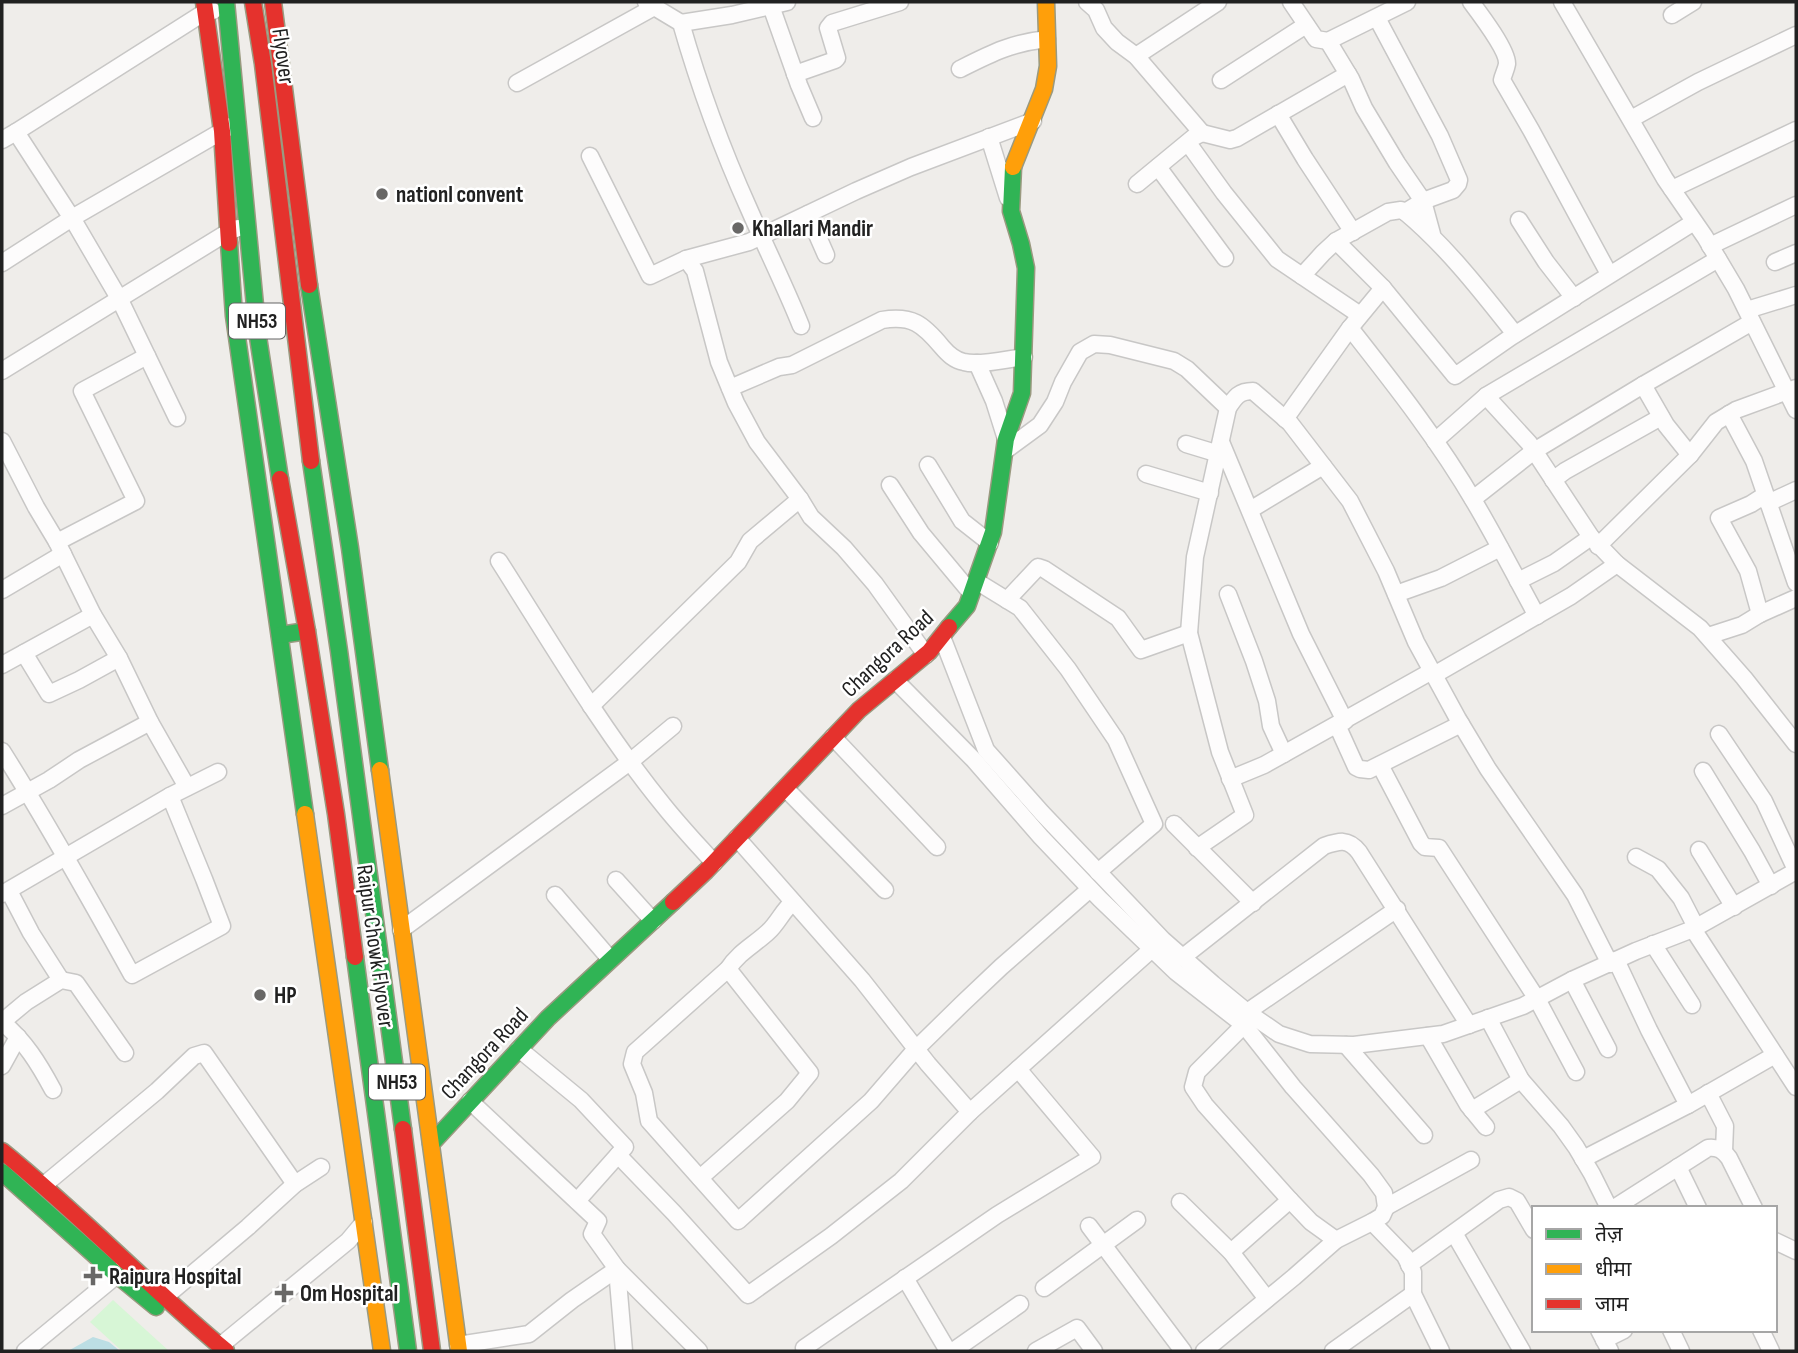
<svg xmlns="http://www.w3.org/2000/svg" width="1798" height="1353" font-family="'Sofia Sans Condensed','Noto Sans Devanagari',sans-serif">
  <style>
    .park { fill: #d7f6d6 }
    .water { fill: #bcdee4 }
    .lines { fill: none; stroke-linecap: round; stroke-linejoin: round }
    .street-casing { stroke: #c8c7c6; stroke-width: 19 }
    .fast-casing { stroke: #9a9a80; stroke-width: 19 }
    .slow-casing { stroke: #9a9a80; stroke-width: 19 }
    .jam-casing { stroke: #9a9a80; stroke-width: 19 }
    .street { stroke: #fdfcfc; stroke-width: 16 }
    .fast { stroke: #30b455; stroke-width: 16 }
    .slow { stroke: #ff9f0a; stroke-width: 16 }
    .jam { stroke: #e5322d; stroke-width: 16 }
    .poi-dot { fill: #696867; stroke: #fff; stroke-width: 2.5 }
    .labels { text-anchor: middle; stroke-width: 5; stroke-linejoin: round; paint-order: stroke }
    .shield { fill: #fff; stroke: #646464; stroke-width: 2 }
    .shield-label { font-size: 21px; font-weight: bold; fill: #212121 }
    .street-label { font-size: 23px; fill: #212121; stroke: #fff }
    .poi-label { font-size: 23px; font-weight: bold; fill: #212121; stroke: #fff; text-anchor: start }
  </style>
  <rect width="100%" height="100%" fill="#efedea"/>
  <polygon class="park" points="113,1300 169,1351 122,1351 90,1322"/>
  <polygon class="water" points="93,1337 109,1342 120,1351 68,1351"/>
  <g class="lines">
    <defs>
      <g id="street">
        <path d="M646,2L681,23C699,86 722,149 749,209C766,248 785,286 801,326"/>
        <polyline points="1087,2 1096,10 1104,28 1117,42 1136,56 1202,133"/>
        <polyline points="1291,2 1316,39 1328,41 1407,2"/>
        <path d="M1471,2C1480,14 1508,51 1507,64C1506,70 1503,75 1502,80L1531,130L1609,274"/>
        <polyline points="1562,2 1665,179 1705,237 1736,289 1796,410"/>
        <polyline points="771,6 799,85 813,118"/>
        <polyline points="1672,15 1693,2"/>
        <polyline points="681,23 732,15 787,2"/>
        <polyline points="1328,41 1351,79 1364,108 1397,163 1423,201 1432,234"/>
        <polyline points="1136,56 1218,2"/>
        <path d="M960,69C992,53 1011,43 1047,39"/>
        <polyline points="795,74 835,60 837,58 828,28 832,23 900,2"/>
        <polyline points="1221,80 1306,25"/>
        <polyline points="517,83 656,6"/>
        <polyline points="1278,114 1305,159 1353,232"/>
        <polyline points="1631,119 1698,82 1796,35"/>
        <polyline points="16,132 205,12 213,11"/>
        <polyline points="989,137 1008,198"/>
        <polyline points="2,140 16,132 75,223 120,300 177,418"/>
        <polyline points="1188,143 1224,193 1277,259 1360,315"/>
        <polyline points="590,156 650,276 686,259"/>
        <polyline points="1158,167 1225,258"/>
        <polyline points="1137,184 1194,137 1202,133 1230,140 1237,138 1348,74"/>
        <polyline points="1672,189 1796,130"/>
        <path d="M1405,212C1447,247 1481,291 1515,334"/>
        <polyline points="808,214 826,255"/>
        <polyline points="1519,220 1546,262 1574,298"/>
        <polyline points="1336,241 1383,288 1455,376 1511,337 1694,222"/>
        <polyline points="1710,246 1796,205"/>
        <polyline points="1775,262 1796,253"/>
        <polyline points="2,263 72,218 231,126"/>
        <polyline points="1302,276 1323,253 1336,241 1388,212 1401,210 1405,212 1423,201 1453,190 1458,184 1459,180 1440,136 1377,18"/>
        <polyline points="1747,310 1796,295"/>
        <path d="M1350,328C1394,384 1439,441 1475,503C1497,540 1516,578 1537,616"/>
        <polyline points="977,363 994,401 1006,439"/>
        <polyline points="2,371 228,232 238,228"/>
        <polyline points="1643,385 1666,425 1690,455"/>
        <path d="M730,388L779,367L792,365L882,320C912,315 923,324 942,347C948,354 954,360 964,362C978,366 1008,359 1024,357"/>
        <polyline points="1486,396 1529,443 1591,537 1617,564 1700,628 1744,678 1796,744"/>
        <polyline points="1729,414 1754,461 1796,583"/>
        <polyline points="1285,419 1350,328 1383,288"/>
        <polyline points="2,441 36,507 57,542 93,615 119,658 150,722 187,787"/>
        <polyline points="1435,441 1486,396 1718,259"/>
        <polyline points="1221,442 1301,634 1345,721"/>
        <polyline points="1186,444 1219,454"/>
        <polyline points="1006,450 1040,425 1055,402 1063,382 1080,352 1094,344 1110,345 1174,361 1187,369 1228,408"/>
        <polyline points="928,465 962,521 990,543"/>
        <polyline points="1146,474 1210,493"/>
        <polyline points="1553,480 1565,471 1661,417"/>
        <polyline points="890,485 921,533 971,593"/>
        <polyline points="1473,499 1534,451 1643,385 1752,322"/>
        <polyline points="1768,503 1796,490"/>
        <polyline points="1250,510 1323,466"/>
        <polyline points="57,542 136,501 82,391 147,356"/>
        <polyline points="1598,546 1690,455 1716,422 1736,410 1796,388"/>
        <path d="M499,561C552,644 602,730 664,806C680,826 697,844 714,863"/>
        <polyline points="976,581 1020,608 1068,669 1116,740 1154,824 1098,872"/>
        <polyline points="1518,581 1554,563 1591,537"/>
        <polyline points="2,590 63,554"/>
        <polyline points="1228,594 1254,661 1267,701 1271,726 1284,754"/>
        <polyline points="1396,594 1441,578 1500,548"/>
        <polyline points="1007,600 1038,567 1044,569 1118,618 1141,650 1189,633"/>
        <polyline points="1760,614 1748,571 1719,518 1751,504 1765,495"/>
        <polyline points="1708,636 1742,625 1760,614 1796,598"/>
        <polyline points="942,637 986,750 1042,813 1163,940 1213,984 1247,1012 1279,1034 1310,1044 1354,1045 1443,1034 1523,1006 1572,980 1636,951 1693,929 1796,871"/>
        <polyline points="24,653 49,694 79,680 119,658"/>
        <polyline points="926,655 875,584 844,548 811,517 800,499 757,442 736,403 719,362 695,271 686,259 749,242 856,191 911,167 1033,121"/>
        <polyline points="2,665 93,615"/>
        <polyline points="1434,675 1571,596 1617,564"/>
        <polyline points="895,680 974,760 1041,837 1100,899 1176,972 1244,1025 1293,1087 1371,1175 1384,1193 1386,1207 1382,1216 1372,1222 1336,1240 1294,1277 1204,1351"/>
        <polyline points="591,706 738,562 750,541 800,499"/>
        <polyline points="1337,725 1356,767 1360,769 1369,770 1461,724"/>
        <polyline points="1719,734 1764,801 1796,870"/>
        <polyline points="833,737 937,847"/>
        <path d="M2,751C48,824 90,899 132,975L222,926L204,879L170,796"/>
        <polyline points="1380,765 1421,843 1425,847 1439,848 1441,851 1537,999 1576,1072"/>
        <polyline points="1703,771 1752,851 1771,886"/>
        <polyline points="1230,779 1264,765 1432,671"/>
        <polyline points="786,789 885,890"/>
        <polyline points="2,806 49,780 79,760 150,722"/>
        <polyline points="1174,824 1253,903"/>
        <polyline points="737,838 862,980 928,1064 970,1112"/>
        <path d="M1197,848L1245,815L1220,752L1189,633L1195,557L1228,408C1235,397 1239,391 1253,391L1290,423L1350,501L1386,571L1416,642L1458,719L1488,769L1575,895L1610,964"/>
        <polyline points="1699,850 1734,907"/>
        <polyline points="1636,857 1658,869 1681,898 1696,927"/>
        <polyline points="616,880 653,921"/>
        <polyline points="9,891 31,933 61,980"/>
        <polyline points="2,894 170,796 218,772"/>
        <polyline points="555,895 610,959"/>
        <path d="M793,902C783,910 778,923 768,932C754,945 739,952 728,969L635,1052L632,1064L644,1093L649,1121L738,1221L871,1101L916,1049L963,1003L1001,967L1090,889"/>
        <polyline points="1693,929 1796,1087"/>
        <polyline points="401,930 631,761 673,726"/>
        <polyline points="1653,944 1692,1005"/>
        <path d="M1183,957L1324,846C1339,841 1348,838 1359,852L1469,1025"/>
        <polyline points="1616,960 1649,1030 1688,1105"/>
        <polyline points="1572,980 1608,1049"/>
        <polyline points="1488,1018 1521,1080 1561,1126 1576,1147 1592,1174 1609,1208"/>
        <polyline points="1428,1036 1468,1105 1486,1127"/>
        <polyline points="1346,1045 1424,1135"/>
        <polyline points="519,1049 581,1100 625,1147 577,1201"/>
        <polyline points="2,1066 18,1037"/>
        <path d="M53,1090C39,1064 25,1041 2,1022L26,1002L61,980L76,983L125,1053"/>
        <polyline points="1708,1093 1725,1126 1724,1151"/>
        <polyline points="470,1101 598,1221 592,1234 617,1269 699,1351"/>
        <polyline points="1472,1110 1521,1080"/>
        <polyline points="618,1155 674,1213 748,1295 831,1236 901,1181 970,1112 1152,949"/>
        <polyline points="1583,1159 1688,1105 1775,1055"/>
        <polyline points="1678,1167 1698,1208"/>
        <polyline points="700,1178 787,1101 810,1073 728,969"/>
        <polyline points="44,1185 157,1091 194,1056 204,1053 295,1184"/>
        <polyline points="1180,1202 1231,1252 1267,1299"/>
        <polyline points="1386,1207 1471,1160"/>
        <path d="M1614,1208L1708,1148C1718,1147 1723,1150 1729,1158L1754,1208"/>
        <polyline points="1372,1222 1405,1256 1413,1272 1413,1294 1441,1351"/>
        <polyline points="1089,1226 1183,1351"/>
        <polyline points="1454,1233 1522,1351"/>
        <polyline points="1336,1240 1311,1222 1290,1200 1205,1105 1193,1087 1197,1072 1244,1025 1247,1012 1397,909"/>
        <polyline points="1775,1241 1796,1251"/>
        <polyline points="1231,1252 1290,1200"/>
        <polyline points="1409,1265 1499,1200 1509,1197 1517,1201 1534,1230"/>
        <polyline points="617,1269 624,1351"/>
        <polyline points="905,1278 948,1351"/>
        <polyline points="1044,1288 1137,1220"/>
        <polyline points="165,1297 248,1227 295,1184 321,1167"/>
        <polyline points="1599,1330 1610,1351"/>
        <polyline points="1671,1330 1681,1351"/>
        <polyline points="1761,1330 1771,1351"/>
        <polyline points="1604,1340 1624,1330"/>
        <polyline points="458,1345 529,1334 572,1300 617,1269"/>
        <polyline points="220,1346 348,1241 364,1222"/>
        <polyline points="804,1348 997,1215 1092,1157 1018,1069"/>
        <polyline points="25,1351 117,1275 124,1266"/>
        <polyline points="953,1351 1020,1304"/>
        <polyline points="1036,1351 1077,1328 1094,1351"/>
        <polyline points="1333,1351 1413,1294"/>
      </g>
      <g id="fast">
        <polyline points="226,2 258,337 280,479"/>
        <polyline points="229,243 234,316 305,814"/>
        <polyline points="309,285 350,548 380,770"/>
        <polyline points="311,461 339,651 403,1129"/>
        <polyline points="949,627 967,606 993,532 1006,439 1022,393 1026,268 1021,244 1011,211 1013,167"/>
        <polyline points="280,635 307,631"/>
        <polyline points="355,957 408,1351"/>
        <polyline points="431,1144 548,1018 673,902"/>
        <polyline points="2,1172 117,1275 156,1307"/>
      </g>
      <g id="slow">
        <polyline points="1013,167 1044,89 1048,66 1046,2"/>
        <polyline points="380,770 459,1351"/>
        <polyline points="305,814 382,1351"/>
      </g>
      <g id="jam">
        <polyline points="204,2 222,131 229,243"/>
        <polyline points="253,2 263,64 311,461"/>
        <polyline points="273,2 309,285"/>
        <polyline points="280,479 307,631 336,814 355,957"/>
        <polyline points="673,902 706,871 859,710 929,652 949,627"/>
        <polyline points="403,1129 432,1351"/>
        <path d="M2,1151C80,1214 149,1287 226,1351"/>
      </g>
    </defs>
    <use href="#street" class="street-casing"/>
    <use href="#fast" class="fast-casing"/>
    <use href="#slow" class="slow-casing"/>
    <use href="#jam" class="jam-casing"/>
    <use href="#street" class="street"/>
    <use href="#fast" class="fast"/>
    <use href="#slow" class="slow"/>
    <use href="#jam" class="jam"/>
  </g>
  <g class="poi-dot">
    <circle cx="382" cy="194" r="7"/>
    <circle cx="738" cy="228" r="7"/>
    <circle cx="260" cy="995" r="7"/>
    <path d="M89.5 1265.5h7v7h7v7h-7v7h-7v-7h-7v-7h7z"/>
    <path d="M280.5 1282.5h7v7h7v7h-7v7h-7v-7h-7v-7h7z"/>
  </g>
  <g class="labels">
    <g class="shield">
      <rect x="229" y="303.5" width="56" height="35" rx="5"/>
      <rect x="369" y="1064.5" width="56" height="35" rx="5"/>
    </g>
    <g class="shield-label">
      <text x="257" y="328">NH53</text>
      <text x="397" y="1089">NH53</text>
    </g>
    <g class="street-label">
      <text transform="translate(284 56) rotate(82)" y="8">Flyover</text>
      <text transform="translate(887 653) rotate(-43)" y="8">Changora Road</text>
      <text transform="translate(376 946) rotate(82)" y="8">Raipur Chowk Flyover</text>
      <text transform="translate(484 1053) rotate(-47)" y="8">Changora Road</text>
    </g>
    <g class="poi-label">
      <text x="396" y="202">nationl convent</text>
      <text x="752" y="236">Khallari Mandir</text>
      <text x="274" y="1003">HP</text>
      <text x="109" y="1284">Raipura Hospital</text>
      <text x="300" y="1301">Om Hospital</text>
    </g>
  </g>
  <rect width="1798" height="1353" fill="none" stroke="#212121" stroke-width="7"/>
  <rect x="1532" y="1206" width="245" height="126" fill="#ffffff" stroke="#a6a6a6" stroke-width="2"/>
  <rect x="1546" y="1229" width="35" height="10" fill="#30b455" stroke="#a6a6a6" stroke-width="2"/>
  <text x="1595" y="1241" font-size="21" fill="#212121">तेज़</text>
  <rect x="1546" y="1264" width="35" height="10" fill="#ff9f0a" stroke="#a6a6a6" stroke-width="2"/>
  <text x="1595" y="1276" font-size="21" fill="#212121">धीमा</text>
  <rect x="1546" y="1299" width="35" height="10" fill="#e5322d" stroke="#a6a6a6" stroke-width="2"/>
  <text x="1595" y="1311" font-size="21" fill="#212121">जाम</text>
</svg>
